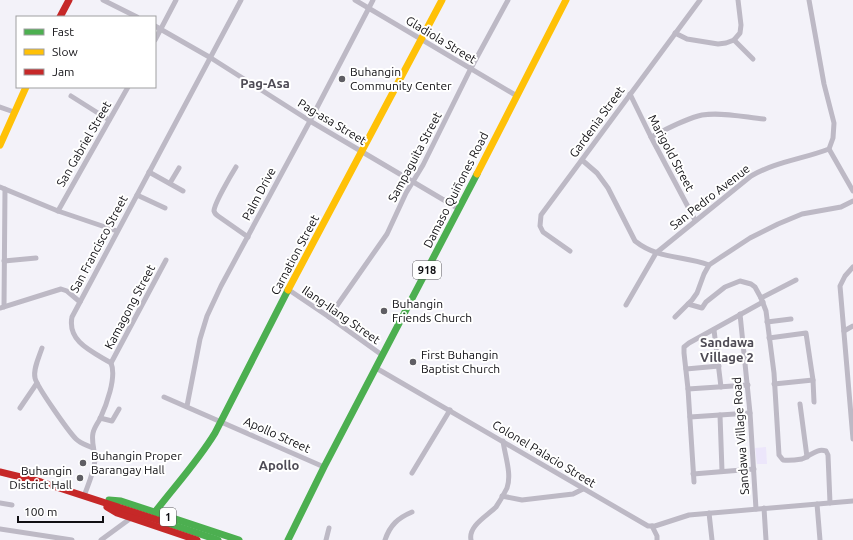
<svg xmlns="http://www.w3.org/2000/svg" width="853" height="540" font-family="Ubuntu,sans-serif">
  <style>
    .green { fill: #ece6fb }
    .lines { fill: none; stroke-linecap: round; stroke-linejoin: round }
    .street { stroke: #bdb9c5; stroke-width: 5 }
    .fast { stroke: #4caf50; stroke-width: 7 }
    .slow { stroke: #ffc107; stroke-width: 7 }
    .jam { stroke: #c62828; stroke-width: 7 }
    .poi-dot { fill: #5f5e64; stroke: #fff; stroke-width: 1.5 }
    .labels { text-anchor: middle; stroke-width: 4; stroke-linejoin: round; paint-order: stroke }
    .shield { fill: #fff; stroke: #58575a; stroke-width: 1 }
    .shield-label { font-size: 11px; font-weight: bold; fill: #100f13 }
    .street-label { font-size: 12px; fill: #100f13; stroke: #fff }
    .poi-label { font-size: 12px; fill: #100f13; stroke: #fff; text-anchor: start }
    .neighbourhood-label { font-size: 13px; font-weight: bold; fill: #4e4b55; stroke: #fff }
  </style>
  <rect width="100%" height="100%" fill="#f3f2f9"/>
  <polygon class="green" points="766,447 767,464 757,464 755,448"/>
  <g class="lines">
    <g class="street">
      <polyline points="103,0 137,17"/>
      <polyline points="355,0 517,96"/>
      <polyline points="155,26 211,58 310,121 459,209"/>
      <polyline points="675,33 687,39 718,44 726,43 734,40 740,33 741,25 738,0"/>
      <polyline points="155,40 176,0"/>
      <polyline points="734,40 753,59"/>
      <polyline points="630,94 651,137 695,220"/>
      <polyline points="71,96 109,120"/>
      <polyline points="0,107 14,112"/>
      <path d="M651,137C667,129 684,119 702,115C722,112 744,117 764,119"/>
      <polyline points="829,149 853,191"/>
      <path d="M582,160L597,173L608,188L635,241C659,260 683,255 709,265"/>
      <path d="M236,167C231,175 214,204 214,211C215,214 216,215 218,216L248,237"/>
      <polyline points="149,172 183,191"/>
      <polyline points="170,183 179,168"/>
      <polyline points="0,187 58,211 117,231"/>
      <polyline points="137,195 165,208"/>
      <polyline points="58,211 128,87"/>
      <polyline points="570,251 543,232 540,226 541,215 700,0"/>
      <polyline points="4,261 36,258"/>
      <polyline points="853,267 845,276 840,286 853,439"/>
      <polyline points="289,290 329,317 382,355"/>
      <polyline points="761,298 796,280"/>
      <path d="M688,304L702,308L706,302L725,287L740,281L751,284L755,287L761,298L766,311L774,373L779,455L783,460C789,461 796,460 802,459C811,456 816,448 826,451L828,455L830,503"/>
      <path d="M626,305L656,253L751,176C775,162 803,159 829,149L833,138L834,123L824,84L809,0"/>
      <polyline points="4,307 5,189"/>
      <polyline points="0,308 61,289 67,291 80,302"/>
      <polyline points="740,314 750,413 756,509"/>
      <polyline points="329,317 387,234 406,193 423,165 470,70 508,0"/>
      <polyline points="675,317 692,300 697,293 704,274 709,265 718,259 750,238 778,224 802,214 841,207 853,201"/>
      <polyline points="767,322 791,319"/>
      <polyline points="714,330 721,387"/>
      <polyline points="844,331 853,326"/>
      <polyline points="769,338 806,333 813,380 814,402"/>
      <path d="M42,348C39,357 33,369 35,378C37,387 69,432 76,439C81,444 87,445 93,448"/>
      <polyline points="111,363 166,260"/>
      <polyline points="376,368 648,526 655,526 689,515 853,501"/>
      <polyline points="686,369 719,366"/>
      <polyline points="774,384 813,380"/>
      <polyline points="688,389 748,385"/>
      <polyline points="164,397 324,467"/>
      <polyline points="800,404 807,457"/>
      <polyline points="187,406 200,339 207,316 221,286 310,121 373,0"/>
      <polyline points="20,408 37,383"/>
      <polyline points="720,415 722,471"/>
      <polyline points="690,417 750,413"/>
      <polyline points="100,418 112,421 119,409"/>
      <polyline points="412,473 450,410"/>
      <polyline points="693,474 754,469"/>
      <polyline points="694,482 688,389 684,353 684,347 689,343 763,302"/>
      <path d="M84,496C88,485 94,472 95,460C95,451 91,442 93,433C94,428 97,424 100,419C106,406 117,377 111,363C93,352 67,342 72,317L241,0"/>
      <polyline points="502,496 522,500 573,494 583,489"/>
      <polyline points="0,503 12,505"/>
      <polyline points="817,504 820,540"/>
      <polyline points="764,508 766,540"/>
      <polyline points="709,513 712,540"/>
      <polyline points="652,526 657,536 657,540"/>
      <polyline points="0,529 72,540"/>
      <polyline points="101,540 131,518"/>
      <polyline points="326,540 329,528"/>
      <path d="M385,540C390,525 398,518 412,512"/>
      <path d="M471,540C468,526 487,516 496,507C500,501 504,494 507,488C512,474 505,456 503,441"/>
    </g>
    <g class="fast">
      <polyline points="109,500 121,501 239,540"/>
      <path d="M155,512C175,486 198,461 215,433L288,290"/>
      <polyline points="167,523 218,540"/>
      <polyline points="288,540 324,467 477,174"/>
    </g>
    <g class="slow">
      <polyline points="0,145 26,87"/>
      <polyline points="477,174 566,0"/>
      <polyline points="288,290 442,0"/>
    </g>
    <g class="jam">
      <polyline points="60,17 69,0"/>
      <polyline points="0,472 41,482 167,523"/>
      <polyline points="107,507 117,513 197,540"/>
    </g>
  </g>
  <g class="poi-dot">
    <circle cx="342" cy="79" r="4"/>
    <circle cx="384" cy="311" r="4"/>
    <circle cx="413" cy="362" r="4"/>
    <circle cx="83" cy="463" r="4"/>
    <circle cx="80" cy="478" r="4"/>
  </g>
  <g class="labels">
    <g class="shield">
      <rect x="413" y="261" width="28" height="18" rx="3"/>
      <rect x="160" y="508" width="16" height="18" rx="3"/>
    </g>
    <g class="shield-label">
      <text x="427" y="274">918</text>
      <text x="168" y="521">1</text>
    </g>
    <g class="street-label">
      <text transform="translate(441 40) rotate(31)" y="4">Gladiola Street</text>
      <text transform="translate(332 122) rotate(31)" y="4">Pag-asa Street</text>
      <text transform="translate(597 122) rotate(-54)" y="4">Gardenia Street</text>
      <text transform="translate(84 144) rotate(-60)" y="4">San Gabriel Street</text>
      <text transform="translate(671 153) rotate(62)" y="4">Marigold Street</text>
      <text transform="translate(415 157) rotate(-62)" y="4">Sampaguita Street</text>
      <text transform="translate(456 190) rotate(-63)" y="4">Damaso Quiñones Road</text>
      <text transform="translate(259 194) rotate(-62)" y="4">Palm Drive</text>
      <text transform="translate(710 197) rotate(-38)" y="4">San Pedro Avenue</text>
      <text transform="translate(99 244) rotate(-62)" y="4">San Francisco Street</text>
      <text transform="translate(295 255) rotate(-62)" y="4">Carnation Street</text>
      <text transform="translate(130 307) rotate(-62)" y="4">Kamagong Street</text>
      <text transform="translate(341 315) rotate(35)" y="4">Ilang-Ilang Street</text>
      <text transform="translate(277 435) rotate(24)" y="4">Apollo Street</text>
      <text transform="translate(741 436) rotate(-94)" y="4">Sandawa Village Road</text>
      <text transform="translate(544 454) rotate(31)" y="4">Colonel Palacio Street</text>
    </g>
    <g class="poi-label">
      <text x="350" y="76">Buhangin<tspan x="350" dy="14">Community Center</tspan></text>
      <text x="392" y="308">Buhangin<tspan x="392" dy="14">Friends Church</tspan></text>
      <text x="421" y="359">First Buhangin<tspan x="421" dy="14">Baptist Church</tspan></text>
      <text x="91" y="460">Buhangin Proper<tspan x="91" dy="14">Barangay Hall</tspan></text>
      <text x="72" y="475" text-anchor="end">Buhangin<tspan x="72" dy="14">District Hall</tspan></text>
    </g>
    <g class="neighbourhood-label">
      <text x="265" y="88">Pag-Asa</text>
      <text x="727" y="347">Sandawa<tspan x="727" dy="15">Village 2</tspan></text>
      <text x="279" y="470">Apollo</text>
    </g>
  </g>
  <rect x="16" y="16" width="140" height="72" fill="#ffffff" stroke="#9f9fa1"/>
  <rect x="24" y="29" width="20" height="6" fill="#4caf50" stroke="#9f9fa1"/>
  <text x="52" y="36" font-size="12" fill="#100f13">Fast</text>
  <rect x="24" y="49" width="20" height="6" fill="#ffc107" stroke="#9f9fa1"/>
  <text x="52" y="56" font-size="12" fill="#100f13">Slow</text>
  <rect x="24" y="69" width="20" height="6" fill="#c62828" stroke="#9f9fa1"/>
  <text x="52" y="76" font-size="12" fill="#100f13">Jam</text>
  <path d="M18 516v6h85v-6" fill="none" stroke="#100f13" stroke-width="2"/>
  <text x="24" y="516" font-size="12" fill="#100f13" stroke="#ffffff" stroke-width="3" paint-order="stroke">100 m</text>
</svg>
